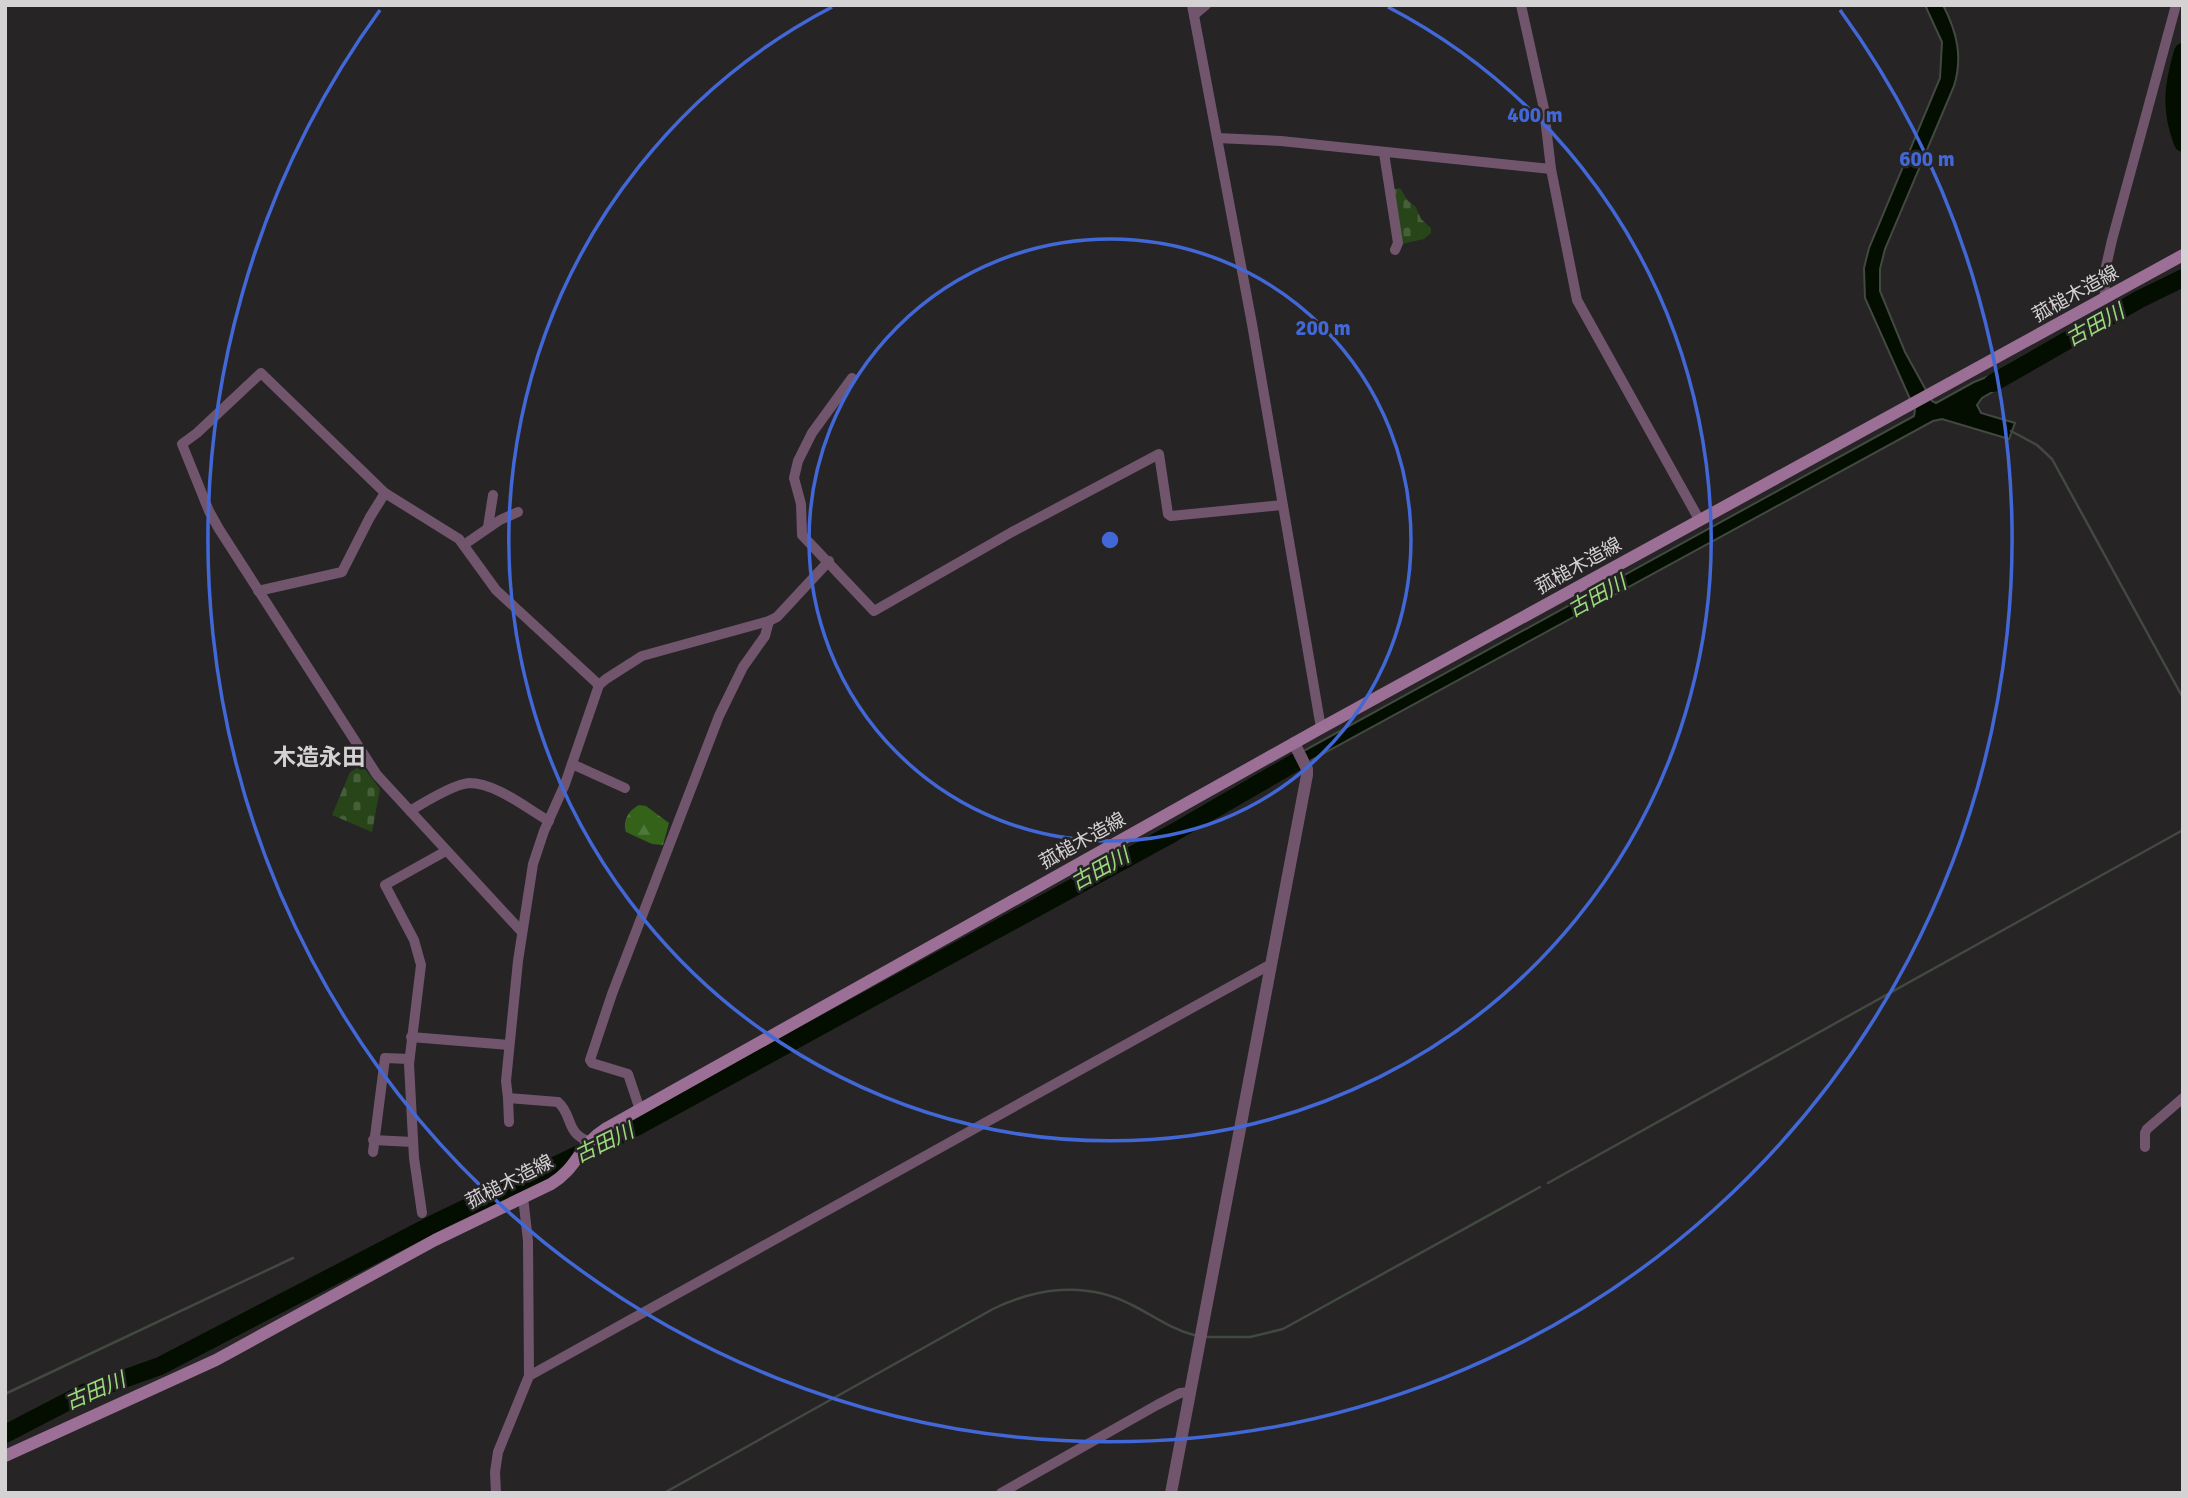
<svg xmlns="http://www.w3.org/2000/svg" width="2188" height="1498" font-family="Signika,'Noto Sans JP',sans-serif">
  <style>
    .forest { fill: url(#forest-firs) }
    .cemetery { fill: url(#cemetery-stones) }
    .water { fill: #030e00; stroke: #424940; stroke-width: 2 }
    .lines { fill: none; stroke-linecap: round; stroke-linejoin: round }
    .stream { stroke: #424940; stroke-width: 2.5 }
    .river { stroke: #030e00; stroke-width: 18 }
    .minor { stroke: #71556d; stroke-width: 10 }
    .tertiary { stroke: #71556d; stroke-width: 12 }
    .secondary { stroke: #9c7096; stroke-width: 12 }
    .ring { fill: none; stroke: #4268d7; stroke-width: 3.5 }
    .labels { text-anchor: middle; stroke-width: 5; stroke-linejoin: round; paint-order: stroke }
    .street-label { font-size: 19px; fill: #d5d2d4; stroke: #272426 }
    .water-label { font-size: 21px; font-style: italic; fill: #9adb7b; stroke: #272426 }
    .quarter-label { font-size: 23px; font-weight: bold; fill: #d5d2d4; stroke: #272426 }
    .centre { fill: #4268d7; stroke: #272426; stroke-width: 3.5 }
    .ring-label { font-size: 21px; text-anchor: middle; font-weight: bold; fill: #4268d7; stroke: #272426; stroke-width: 5; stroke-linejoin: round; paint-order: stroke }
  </style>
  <defs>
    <pattern id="forest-firs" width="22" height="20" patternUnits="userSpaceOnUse" patternTransform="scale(1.75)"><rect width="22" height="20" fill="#346219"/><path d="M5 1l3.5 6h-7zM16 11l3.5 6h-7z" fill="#50783a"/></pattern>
    <pattern id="cemetery-stones" width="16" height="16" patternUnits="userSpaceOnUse" patternTransform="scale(1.75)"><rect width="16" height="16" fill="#274518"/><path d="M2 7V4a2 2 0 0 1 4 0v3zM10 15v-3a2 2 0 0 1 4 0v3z" fill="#455f39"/></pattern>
  </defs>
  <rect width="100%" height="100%" fill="#272426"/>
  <path class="forest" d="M639,805L646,806L669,823L663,845L652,844L626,832C622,821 629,810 639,805Z"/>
  <g class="cemetery">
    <polygon points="1400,188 1408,201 1416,207 1421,219 1431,228 1431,233 1424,239 1402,244 1392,190"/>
    <polygon points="362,765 380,789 372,832 332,815 350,772"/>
  </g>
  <path class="water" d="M1925,5H1943C1957,32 1963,57 1954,86L1885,249L1880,269V291L1905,352L1932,401L1936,403L1974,382L2009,368L2015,379L1982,398L1977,405L1981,413L2015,423L2009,439L1942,419L1933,421L1286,774L1280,764L1914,416L1915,410L1865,298L1864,268L1869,248L1940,78L1942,42Z"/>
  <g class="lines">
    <g class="stream">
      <polyline points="2011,431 2037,445 2052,459 2183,698"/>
      <polyline points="1548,1183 2183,830"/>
      <polyline points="1207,1337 1250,1337 1283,1329 1540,1187"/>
      <polyline points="5,1394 293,1258"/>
      <path d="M664,1493L993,1309C1036,1288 1085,1281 1130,1304C1151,1314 1170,1329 1194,1335"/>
    </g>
    <g class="river">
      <path d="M2183,52C2173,85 2170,110 2183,143"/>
      <polyline points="1993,383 2140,299 2183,278"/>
      <polyline points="5,1434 84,1393 160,1366 441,1220 636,1127 1173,833 1301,759"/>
    </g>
    <g class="minor">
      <polyline points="1192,5 1252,324 1321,728"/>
      <polyline points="1521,5 1544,109 1551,169 1577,300 1700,521"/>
      <polyline points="1194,15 1206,5"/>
      <polyline points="1217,138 1281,141 1551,169"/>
      <polyline points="1384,153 1398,243 1395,250"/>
      <polyline points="2105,297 2104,275 2112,240 2176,5"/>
      <polyline points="852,378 812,433 798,461 794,478 801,504 802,535 874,611 1012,532 1159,454 1168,514 1171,516 1282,505"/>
      <polyline points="488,527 493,495"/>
      <polyline points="465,544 500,520 518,512"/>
      <polyline points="258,591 342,572 370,517 385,493"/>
      <polyline points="572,764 625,788"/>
      <path d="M410,811C423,803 454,784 469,783C496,783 526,808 549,821"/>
      <polyline points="522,932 377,775 219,529 209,511 182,444 197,433 261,373 385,493 459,539 496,590 599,685"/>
      <polyline points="411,1037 509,1045"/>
      <polyline points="508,1098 509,1122"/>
      <polyline points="640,1110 628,1074 592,1063 590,1060 612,994 719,716 743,667 765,636 769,621"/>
      <polyline points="373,1140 413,1142"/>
      <path d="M588,1141C565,1132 573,1115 558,1102L508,1098L506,1081L518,961L533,864L544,831L565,784L599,685L606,679L642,656L769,621L777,617L829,561"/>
      <polyline points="2145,1147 2145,1133 2147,1129 2183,1098"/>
      <polyline points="373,1152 385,1058 409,1059"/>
      <polyline points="422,1213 414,1158 409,1064 421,965 414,940 385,885 446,851"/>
      <polyline points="529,1376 1271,964"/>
      <polyline points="496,1493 495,1472 498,1452 529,1376 528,1241 523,1197"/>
      <polyline points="1001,1493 1157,1405 1180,1393 1191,1392"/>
    </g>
    <polyline class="tertiary" points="1171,1493 1307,775 1307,769 1294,743"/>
    <path class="secondary" d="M5,1456L216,1360L435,1240L551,1184C578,1168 579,1145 605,1129L1321,728L2183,255"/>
  </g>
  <g class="ring">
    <circle cx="1110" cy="540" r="301"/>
    <path d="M1388 7A601 601 0 1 1 832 7"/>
    <path d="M1840 10A902 902 0 1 1 380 10"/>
  </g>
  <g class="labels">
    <g class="street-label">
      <text transform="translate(2075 293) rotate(-29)" y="7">菰槌木造線</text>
      <text transform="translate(1578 565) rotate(-29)" y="7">菰槌木造線</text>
      <text transform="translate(1082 840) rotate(-29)" y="7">菰槌木造線</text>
      <text transform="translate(509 1181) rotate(-27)" y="7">菰槌木造線</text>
    </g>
    <g class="water-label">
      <text transform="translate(2095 325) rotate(-29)" y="7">古田川</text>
      <text transform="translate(1597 596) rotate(-29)" y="7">古田川</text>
      <text transform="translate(1100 869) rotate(-29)" y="7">古田川</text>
      <text transform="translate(604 1143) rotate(-26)" y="7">古田川</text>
      <text transform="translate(95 1391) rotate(-23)" y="7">古田川</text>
    </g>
    <g class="quarter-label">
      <text x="319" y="765">木造永田</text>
    </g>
  </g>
  <circle cx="1110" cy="540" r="10" class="centre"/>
  <g class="ring-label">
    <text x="1535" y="122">400 m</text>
    <text x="1927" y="166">600 m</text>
    <text x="1323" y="335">200 m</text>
  </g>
  <rect width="2188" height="1498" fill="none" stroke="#d5d2d4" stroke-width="14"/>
</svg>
